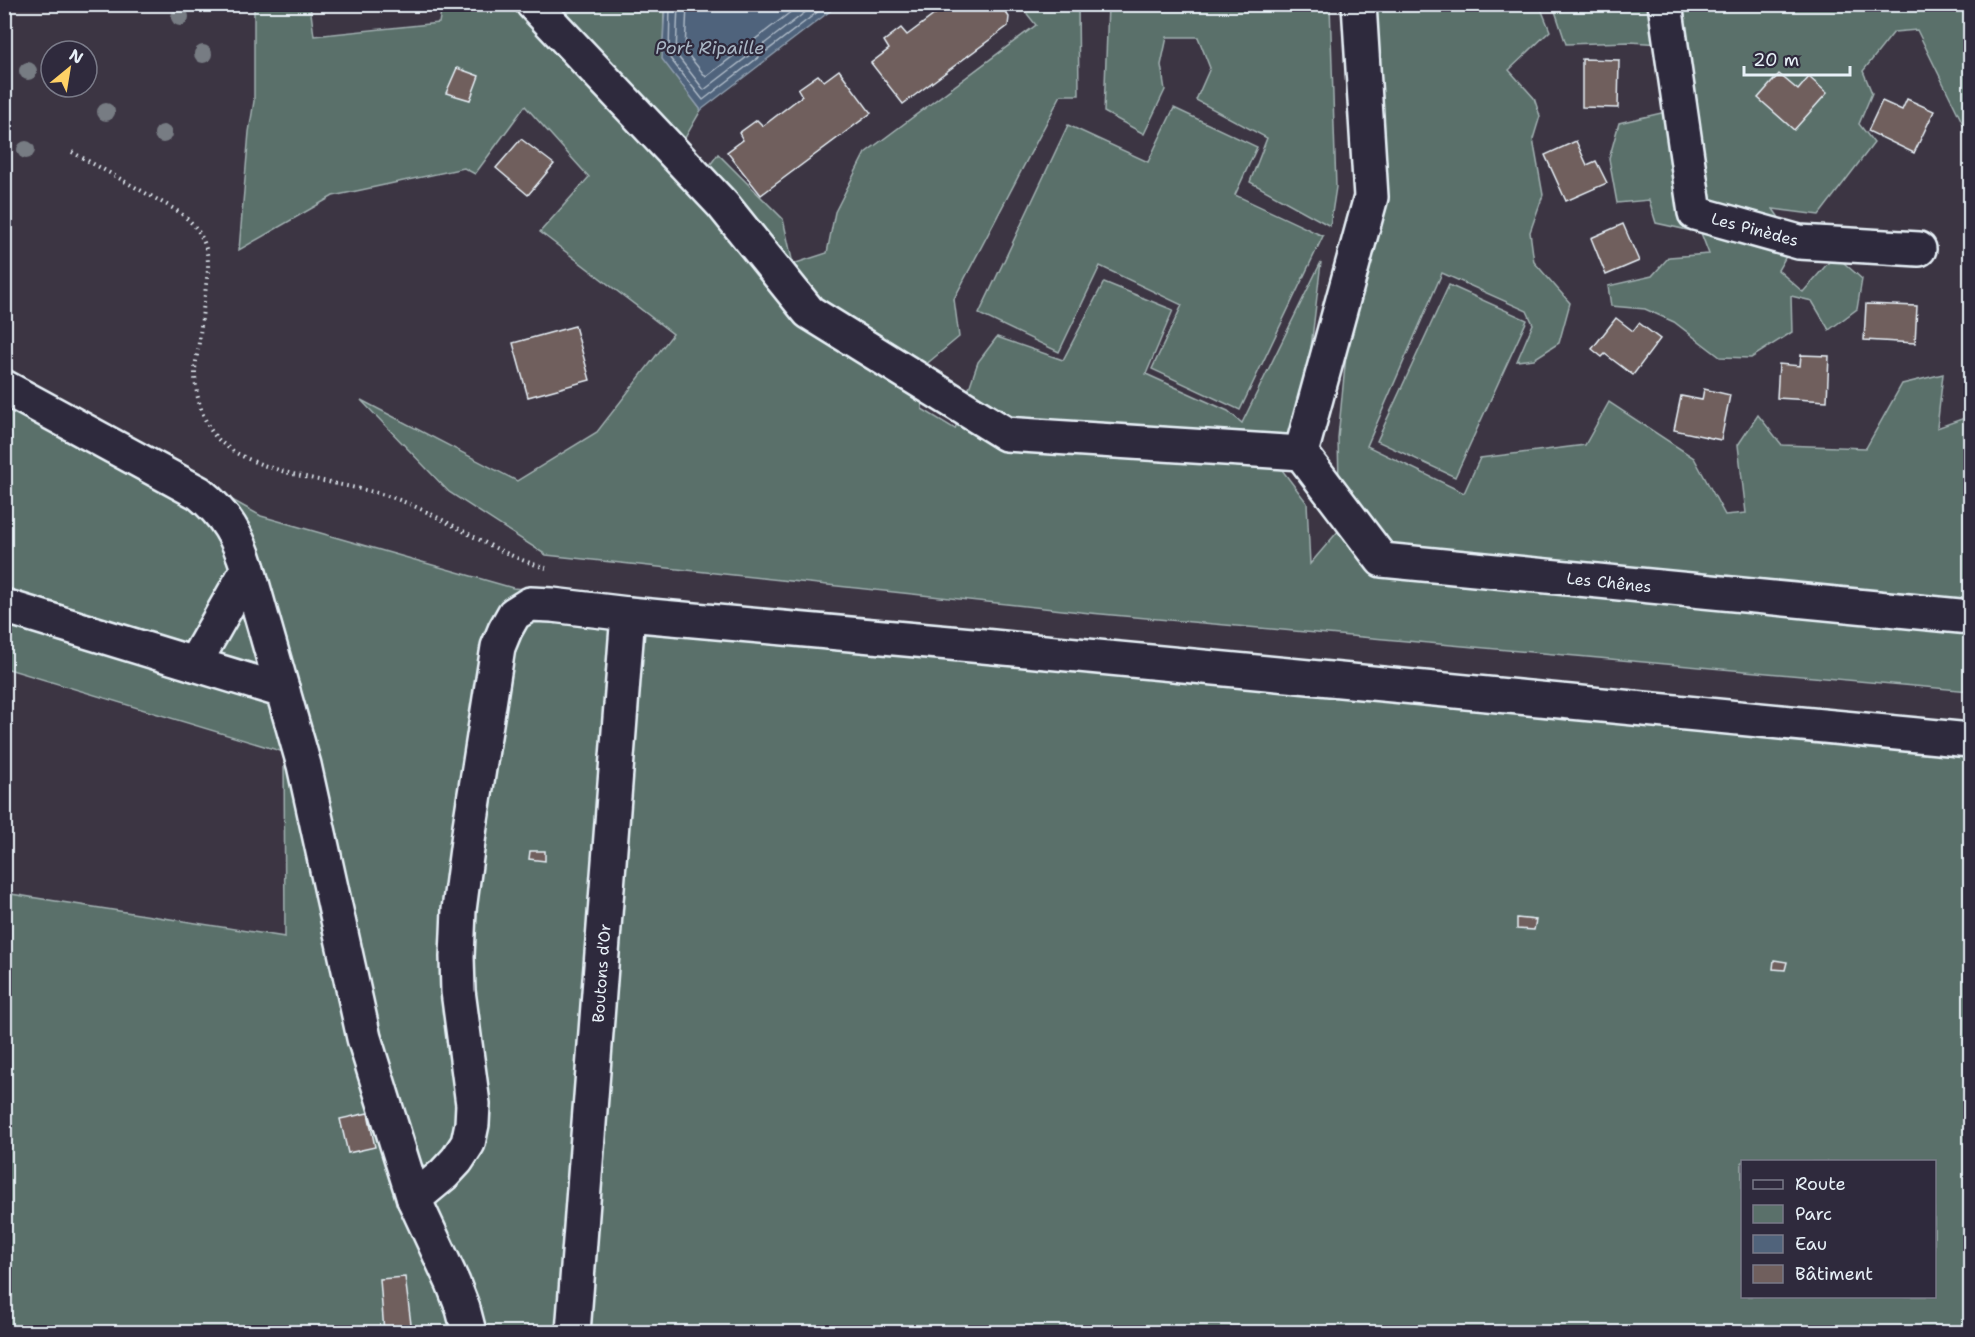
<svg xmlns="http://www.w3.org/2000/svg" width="1975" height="1337" font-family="'Shantell Sans',sans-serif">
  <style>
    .green { fill: #5a706a; stroke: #a1b0b1; stroke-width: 1.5; fill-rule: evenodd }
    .water { fill: #50637b; stroke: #8d9cad; stroke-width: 1.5 }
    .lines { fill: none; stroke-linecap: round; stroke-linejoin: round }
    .shore { stroke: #abb8c6; stroke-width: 1.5 }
    .building { fill: #705f5d; stroke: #e8f1f8; stroke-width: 1.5 }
    .minor-casing { stroke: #e8f1f8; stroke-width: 38 }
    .path { stroke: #e8f1f8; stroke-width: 4; stroke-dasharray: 1.5 4.5; stroke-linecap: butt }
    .minor { stroke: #2f2a3d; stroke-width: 33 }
    .tree { fill: #777c83 }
    .labels { text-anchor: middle; stroke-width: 4.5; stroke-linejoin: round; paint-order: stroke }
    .street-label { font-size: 16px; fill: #e8f1f8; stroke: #2f2a3d }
    .water-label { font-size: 18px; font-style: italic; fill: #abb8c6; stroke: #2f2a3d }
  </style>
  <rect width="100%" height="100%" fill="#3c3543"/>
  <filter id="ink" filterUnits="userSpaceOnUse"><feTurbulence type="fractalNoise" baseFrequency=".0167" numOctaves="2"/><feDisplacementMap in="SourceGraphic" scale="12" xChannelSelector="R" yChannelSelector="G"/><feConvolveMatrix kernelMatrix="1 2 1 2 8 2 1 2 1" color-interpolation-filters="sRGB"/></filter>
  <g filter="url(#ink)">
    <g class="green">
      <polygon points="1496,4 1540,6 1550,31 1509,70 1534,98 1540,116 1533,139 1543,195 1530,232 1534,262 1570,303 1559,343 1534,359 1517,361 1533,324 1527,311 1442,273 1367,446 1464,493 1480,458 1585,445 1609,402 1694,458 1725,515 1746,513 1738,445 1758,415 1782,445 1866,448 1902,384 1943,374 1937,428 1970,416 1970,691 1090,613 546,555 449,492 361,400 517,481 597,432 673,334 540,232 589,177 525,106 475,174 464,168 333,196 239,250 249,132 254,101 254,5 310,5 314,36 439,23 442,5 664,5 663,59 701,110 670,164 690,193 718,154 783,219 793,264 827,253 835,212 865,153 1036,25 1020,5 1078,5 1079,95 1061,95 954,299 959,337 924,366 922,409 955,429 978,362 997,337 1063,360 1104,282 1173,310 1146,374 1228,411 1242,423 1321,262 1309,364 1295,425 1276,462 1307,503 1310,564 1340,529 1338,438 1348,335 1367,5"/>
      <polygon points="1702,4 1703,7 1704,4 1970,5 1970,138 1917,30 1894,32 1863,71 1872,93 1859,124 1874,143 1819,215 1773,209 1795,241 1778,270 1803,292 1835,255 1862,279 1857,309 1829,330 1812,301 1791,296 1792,332 1751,358 1720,357 1674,322 1645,309 1611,306 1608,286 1652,276 1669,257 1709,254 1701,233 1656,223 1649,200 1617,203 1609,159 1619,123 1670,111 1661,44 1630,42 1566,44 1553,5"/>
      <polygon points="1108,5 1330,5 1336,187 1330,226 1250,182 1267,138 1196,100 1210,68 1198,37 1167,37 1161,65 1165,90 1144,134 1104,112"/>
      <polygon points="1174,108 1257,147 1235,195 1323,236 1240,410 1152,369 1182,305 1100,266 1059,352 979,314 1068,125 1148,162"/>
      <polygon points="1449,285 1527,320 1455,477 1377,441"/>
      <path d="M5,374L261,516L513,588L1970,725V1332H5L4,893L285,937L284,752L5,668ZM1742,1162H1934V1296H1742Z"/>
    </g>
    <polygon class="water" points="666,5 666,4 838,5 701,110 662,59 665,6"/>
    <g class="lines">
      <g class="shore">
        <polyline points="670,4 669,57 703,100 828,4"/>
        <polyline points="678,4 676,54 704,90 816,4"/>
        <polyline points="687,4 685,51 706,77 801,4"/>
      </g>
    </g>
    <g class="building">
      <polygon points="945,4 1000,4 1009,17 1008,26 903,104 871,63 889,49 884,41 901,28 907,35 946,6"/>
      <polygon points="1582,59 1619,60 1618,108 1582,107"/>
      <polygon points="457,68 479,76 470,100 446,93"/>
      <polygon points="839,70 871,113 761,195 727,152 743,140 739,133 757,120 763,126 802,96 798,89 818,75 824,81"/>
      <polygon points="1779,74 1798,90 1809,77 1827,93 1794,130 1758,98"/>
      <polygon points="1907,99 1934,111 1914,153 1868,131 1882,101 1902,110"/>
      <polygon points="521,139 554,164 528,195 496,168"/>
      <polygon points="1576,141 1587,165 1596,161 1607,183 1566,201 1545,155"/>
      <polygon points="1623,224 1639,261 1606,275 1591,238"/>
      <polygon points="1866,304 1917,306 1915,343 1864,340"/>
      <polygon points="1616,318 1633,331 1639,323 1660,339 1633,375 1605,354 1602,357 1592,349"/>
      <polygon points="575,326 590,380 528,397 513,343"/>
      <polygon points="1801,355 1829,356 1827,401 1777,398 1779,364 1800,366"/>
      <polygon points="1704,389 1730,395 1721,440 1674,430 1681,396 1702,400"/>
      <polygon points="530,851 545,851 545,861 529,859"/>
      <polygon points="1517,918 1536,920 1534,930 1517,929"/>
      <polygon points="1774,960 1787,962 1785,970 1773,969"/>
      <polygon points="368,1113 375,1147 348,1153 340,1119"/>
      <polygon points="405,1277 412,1332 384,1332 380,1279"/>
    </g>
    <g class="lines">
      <defs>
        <g id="minor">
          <polyline points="533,4 723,205 809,312 1006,434 1301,453 1371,197 1359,4"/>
          <polyline points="1665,4 1695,213 1799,242 1919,249"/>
          <path d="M4,387L199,493C226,515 238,536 248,569L304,765L364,1038L414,1199L453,1283L463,1309L469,1332"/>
          <polyline points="1301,453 1382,560 1970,617"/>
          <polyline points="4,606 283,691"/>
          <polyline points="194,664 248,569"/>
          <polyline points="414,1199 444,1174 457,1160 468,1143 472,1124 473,1104 458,991 457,957 459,910 470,826 498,647 505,630 514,614 530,604 552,605 628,614 983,646 1970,740"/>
          <polyline points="573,1332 628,614"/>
        </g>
      </defs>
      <use href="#minor" class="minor-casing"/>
      <path class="path" d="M72,152L176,210C198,225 209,242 208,270C205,294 202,318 199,342C198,352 195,363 195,373C195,394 203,425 219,440C256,476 344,481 394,498C447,517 492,553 546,568"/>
      <use href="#minor" class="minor"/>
    </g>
    <g class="tree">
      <circle cx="180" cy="17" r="9"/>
      <circle cx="203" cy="54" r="9"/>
      <circle cx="28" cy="71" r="9"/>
      <circle cx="106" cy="112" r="9"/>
      <circle cx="163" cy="134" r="9"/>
      <circle cx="26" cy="150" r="9"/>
    </g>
  </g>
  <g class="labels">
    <g class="street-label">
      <text transform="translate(1755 229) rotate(15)" y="6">Les Pinèdes</text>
      <text transform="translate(1609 582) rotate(6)" y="6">Les Chênes</text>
      <text transform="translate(601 973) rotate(-86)" y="6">Boutons d'Or</text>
    </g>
    <g class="water-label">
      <text x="710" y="54">Port Ripaille</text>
    </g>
  </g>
  <rect width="1975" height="1337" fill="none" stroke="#2f2a3d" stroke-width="24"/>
  <rect x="12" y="12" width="1951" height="1313" fill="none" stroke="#e8f1f8" stroke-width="2" filter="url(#ink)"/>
  <rect x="1741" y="1160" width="195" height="138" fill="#2f2a3d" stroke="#797a88" stroke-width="1.5"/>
  <rect x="1753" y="1180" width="30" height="9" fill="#2f2a3d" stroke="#797a88" stroke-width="1.5"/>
  <text x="1795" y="1190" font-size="18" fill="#e8f1f8">Route</text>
  <rect x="1753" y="1205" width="30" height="18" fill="#5a706a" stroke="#797a88" stroke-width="1.5"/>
  <text x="1795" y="1220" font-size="18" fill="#e8f1f8">Parc</text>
  <rect x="1753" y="1235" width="30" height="18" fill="#50637b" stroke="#797a88" stroke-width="1.5"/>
  <text x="1795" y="1250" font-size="18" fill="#e8f1f8">Eau</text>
  <rect x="1753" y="1265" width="30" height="18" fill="#705f5d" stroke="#797a88" stroke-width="1.5"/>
  <text x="1795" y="1280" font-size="18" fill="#e8f1f8">Bâtiment</text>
  <g transform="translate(69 69) rotate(30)"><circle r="28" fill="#2f2a3d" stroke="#797a88" stroke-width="1.5"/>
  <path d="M0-4.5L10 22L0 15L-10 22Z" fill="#ffd166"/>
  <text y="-9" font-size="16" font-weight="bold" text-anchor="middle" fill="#e8f1f8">N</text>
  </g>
  <path d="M1744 66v9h106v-9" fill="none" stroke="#e8f1f8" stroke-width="3"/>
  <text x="1753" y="66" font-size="18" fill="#e8f1f8" stroke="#2f2a3d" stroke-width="4.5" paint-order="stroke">20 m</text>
</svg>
